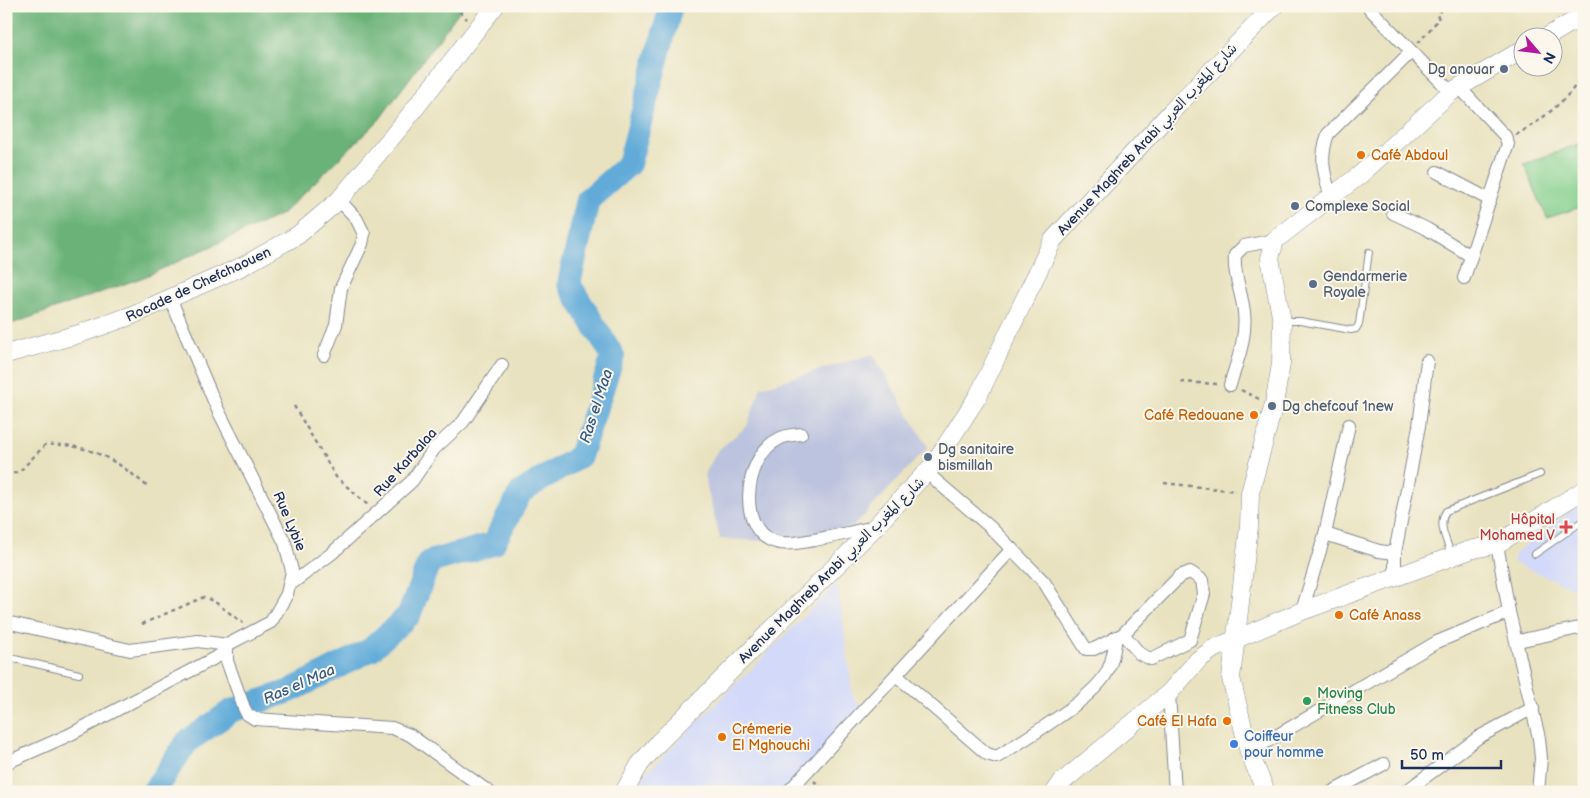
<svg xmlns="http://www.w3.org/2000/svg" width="1590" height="798" font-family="'Balsamiq Sans','Playpen Sans Arabic',sans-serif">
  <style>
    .built { fill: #d2d9f9 }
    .industrial { fill: #bcc3de }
    .green { fill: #84cf8d; stroke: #507f76 }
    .forest { fill: #6bb278; stroke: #43706b }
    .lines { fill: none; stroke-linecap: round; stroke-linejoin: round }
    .river { stroke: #62abd9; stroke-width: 24 }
    .lane-casing { stroke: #82888f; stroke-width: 8 }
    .street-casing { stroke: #82888f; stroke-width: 14 }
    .secondary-casing { stroke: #82888f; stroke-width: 19 }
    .path { stroke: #82888f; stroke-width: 2.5; stroke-dasharray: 4 4; stroke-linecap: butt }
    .lane { stroke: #fff; stroke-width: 6 }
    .street { stroke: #fff; stroke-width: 12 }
    .secondary { stroke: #fff; stroke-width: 18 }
    .service-dot { fill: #5c6f8a; stroke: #fbf7ec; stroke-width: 2 }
    .food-dot { fill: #e8710a; stroke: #fbf7ec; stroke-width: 2 }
    .health-dot { fill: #e0444e; stroke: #fbf7ec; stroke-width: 2 }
    .leisure-dot { fill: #2e9e5b; stroke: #fbf7ec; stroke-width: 2 }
    .shop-dot { fill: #3f7fe0; stroke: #fbf7ec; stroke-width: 2 }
    .labels { text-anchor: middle; stroke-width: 4; stroke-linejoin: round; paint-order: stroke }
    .service-label { font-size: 14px; fill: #4e5e75; stroke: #fbf7ec; text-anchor: start }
    .street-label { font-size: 14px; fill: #1b2f5e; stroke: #fbf7ec }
    .food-label { font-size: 14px; fill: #c56008; stroke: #fbf7ec; text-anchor: start }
    .health-label { font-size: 14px; fill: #be3a42; stroke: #fbf7ec; text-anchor: end }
    .leisure-label { font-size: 14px; fill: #27864d; stroke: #fbf7ec; text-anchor: start }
    .shop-label { font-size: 14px; fill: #366cbe; stroke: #fbf7ec; text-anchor: start }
    .water-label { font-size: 15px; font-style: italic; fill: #345a89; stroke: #fbf7ec }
  </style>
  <rect width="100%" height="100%" fill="#fbf7ec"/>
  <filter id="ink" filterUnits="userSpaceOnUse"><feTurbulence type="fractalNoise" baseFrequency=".02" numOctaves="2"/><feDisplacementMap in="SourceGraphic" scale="10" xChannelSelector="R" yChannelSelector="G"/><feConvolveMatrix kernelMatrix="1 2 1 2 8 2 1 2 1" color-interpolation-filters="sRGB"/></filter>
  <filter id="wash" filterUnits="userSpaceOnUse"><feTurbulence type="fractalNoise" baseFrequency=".0096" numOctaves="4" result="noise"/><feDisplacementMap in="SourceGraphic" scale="20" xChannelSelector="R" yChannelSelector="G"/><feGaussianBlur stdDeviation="1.12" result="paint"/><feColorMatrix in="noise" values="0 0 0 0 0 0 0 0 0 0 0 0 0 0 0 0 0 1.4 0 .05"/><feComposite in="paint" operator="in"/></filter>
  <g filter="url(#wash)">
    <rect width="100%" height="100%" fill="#e9e2c0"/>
    <g class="built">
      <polygon points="1584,501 1584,593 1514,563 1514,554"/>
      <polygon points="838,583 853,698 863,709 783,792 636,792 644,775"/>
    </g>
    <polygon class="industrial" points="873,354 928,447 854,526 798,542 720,539 704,476 717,451 747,426 761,387"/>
    <polygon class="green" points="1584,142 1584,206 1547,218 1524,164"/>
    <polygon class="forest" points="6,6 463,6 379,120 282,214 144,277 6,326"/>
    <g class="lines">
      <polyline class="river" points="153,792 187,742 231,711 290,691 370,650 409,615 429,562 493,544 521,492 580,456 613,356 569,284 588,200 629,164 671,6"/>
    </g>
  </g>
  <g filter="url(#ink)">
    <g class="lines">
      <defs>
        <g id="lane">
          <polyline points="1284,321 1300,321 1351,330 1356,329 1359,324 1369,252"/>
          <polyline points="1535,554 1584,520"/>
          <path d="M1452,556C1447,541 1437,525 1446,511L1540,474"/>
          <polyline points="6,657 79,674"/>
        </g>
        <g id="street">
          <polyline points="1370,9 1451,92"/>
          <polyline points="1459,87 1505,136 1508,144 1464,278"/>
          <polyline points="1437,172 1490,200"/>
          <path d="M1331,198C1324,173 1319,159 1328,134L1411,52"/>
          <polyline points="1393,213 1427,229 1471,256"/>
          <polyline points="171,300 217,408 285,543 292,571 287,594 271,622 227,645 227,661 244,708 247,714 255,719 392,728 410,735 489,792"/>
          <polyline points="324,355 336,325 341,288 362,244 364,234 356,218 339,200"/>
          <path d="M1230,385C1237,361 1247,338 1244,312C1242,293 1233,274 1235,255L1244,246L1275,240"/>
          <path d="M801,434C793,435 785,435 779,439C743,456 735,536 780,543C798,546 854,531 875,527"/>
          <polyline points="927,473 990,527 1044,582 1086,649 1094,649 1123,634 1140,654 1151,659 1190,640 1204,594 1202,580 1190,572 1180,576 1123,634"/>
          <polyline points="1325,534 1379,551 1395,553"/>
          <polyline points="1497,544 1509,612 1539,738 1541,758 1538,792"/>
          <polyline points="1395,577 1395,553 1419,426 1427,361"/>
          <polyline points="291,584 331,554 412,481 434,449 463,422 502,365"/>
          <polyline points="1302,611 1325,534 1349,425"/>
          <polyline points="6,622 130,650 198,641 227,645"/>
          <polyline points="1518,641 1584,627"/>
          <path d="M896,675L987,754L997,757C1026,738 1085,704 1104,677C1112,666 1114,650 1116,637"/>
          <polyline points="1169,693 1175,792"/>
          <polyline points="1249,752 1437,642 1509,612"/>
          <polyline points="6,763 69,735 226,652"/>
          <polyline points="788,792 1012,549"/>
          <polyline points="1332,792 1384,764"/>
          <polyline points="1405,792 1479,737 1533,708"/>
        </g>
        <g id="secondary">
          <polyline points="1545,38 1584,15"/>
          <polyline points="6,354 79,334 130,316 243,266 298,235 339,200 402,125 495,6"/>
          <polyline points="624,792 640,764 658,743 875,527 934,464 978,396 1053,240 1171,112 1274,6"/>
          <polyline points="1055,792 1062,782 1169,693 1198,660 1213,649 1302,611 1470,550 1497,544 1584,490"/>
          <polyline points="1266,792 1249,752 1231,678 1249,527 1250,493 1274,404 1281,364 1282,321 1270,258 1275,240 1361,174 1451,92 1522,50"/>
        </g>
      </defs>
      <use href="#lane" class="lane-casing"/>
      <use href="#street" class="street-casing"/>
      <use href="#secondary" class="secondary-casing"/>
      <g class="path">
        <polyline points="454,6 467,19"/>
        <polyline points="1418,43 1439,19 1437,15 1445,6"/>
        <path d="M1516,135C1542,120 1570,99 1584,72"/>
        <polyline points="1181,382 1217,384"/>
        <polyline points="1241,390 1261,400"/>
        <polyline points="294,406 336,477 369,506"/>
        <path d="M6,477L21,470L45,445C87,442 119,461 149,488"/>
        <polyline points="1164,483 1236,491"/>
        <polyline points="142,624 204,597 215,602 243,623"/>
        <polyline points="814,781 826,792"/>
      </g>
      <use href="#lane" class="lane"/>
      <use href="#street" class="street"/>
      <use href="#secondary" class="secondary"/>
    </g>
  </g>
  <g class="service-dot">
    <circle cx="1504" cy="69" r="5"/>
    <circle cx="1295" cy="206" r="5"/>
    <circle cx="1313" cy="284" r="5"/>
    <circle cx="1272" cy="406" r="5"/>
    <circle cx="928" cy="457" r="5"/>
  </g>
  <g class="food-dot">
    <circle cx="1361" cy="155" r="5"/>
    <circle cx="1254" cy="415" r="5"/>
    <circle cx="1339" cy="615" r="5"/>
    <circle cx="1227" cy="721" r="5"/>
    <circle cx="722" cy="737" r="5"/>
  </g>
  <path class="health-dot" d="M1563.5 519.5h5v5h5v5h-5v5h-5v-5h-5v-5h5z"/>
  <circle class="leisure-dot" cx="1307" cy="701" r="5"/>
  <circle class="shop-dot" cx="1234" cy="744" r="5"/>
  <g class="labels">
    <g class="service-label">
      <text x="1494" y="74" text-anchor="end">Dg anouar</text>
      <text x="1305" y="211">Complexe Social</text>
      <text x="1323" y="281">Gendarmerie<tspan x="1323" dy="16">Royale</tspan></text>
      <text x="1282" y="411">Dg chefcouf 1new</text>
      <text x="938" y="454">Dg sanitaire<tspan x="938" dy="16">bismillah</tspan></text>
    </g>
    <g class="street-label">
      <text transform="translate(1147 139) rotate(-47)" y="5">Avenue Maghreb Arabi شارع المغرب العربي</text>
      <text transform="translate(198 284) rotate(-25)" y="5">Rocade de Chefchaouen</text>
      <text transform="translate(405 462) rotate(-48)" y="5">Rue Karbalaa</text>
      <text transform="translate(290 521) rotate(67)" y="5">Rue Lybie</text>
      <text transform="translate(831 570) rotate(-45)" y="5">Avenue Maghreb Arabi شارع المغرب العربي</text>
    </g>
    <g class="food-label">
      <text x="1371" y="160">Café Abdoul</text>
      <text x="1244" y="420" text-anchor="end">Café Redouane</text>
      <text x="1349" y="620">Café Anass</text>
      <text x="1217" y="726" text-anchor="end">Café El Hafa</text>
      <text x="732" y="734">Crémerie<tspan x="732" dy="16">El Mghouchi</tspan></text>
    </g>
    <g class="health-label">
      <text x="1555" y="524">Hôpital<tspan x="1555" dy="16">Mohamed V</tspan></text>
    </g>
    <g class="leisure-label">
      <text x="1317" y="698">Moving<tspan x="1317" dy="16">Fitness Club</tspan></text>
    </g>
    <g class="shop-label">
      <text x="1244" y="741">Coiffeur<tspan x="1244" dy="16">pour homme</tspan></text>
    </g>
    <g class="water-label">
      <text transform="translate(596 406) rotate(-72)" y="5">Ras el Maa</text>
      <text transform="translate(299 684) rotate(-24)" y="5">Ras el Maa</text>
    </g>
  </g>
  <rect width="1590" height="798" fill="none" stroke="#fbf7ec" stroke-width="25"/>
  <g transform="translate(1538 52) rotate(118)"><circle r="24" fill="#fbf7ec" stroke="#a1a7b3"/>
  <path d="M0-4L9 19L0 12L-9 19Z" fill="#b5179e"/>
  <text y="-8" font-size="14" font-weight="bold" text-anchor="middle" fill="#1b2f5e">N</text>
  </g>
  <path d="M1402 760v8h99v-8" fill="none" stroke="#1b2f5e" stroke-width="2.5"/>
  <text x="1410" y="760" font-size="15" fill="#1b2f5e" stroke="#fbf7ec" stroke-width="4" paint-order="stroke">50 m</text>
</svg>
